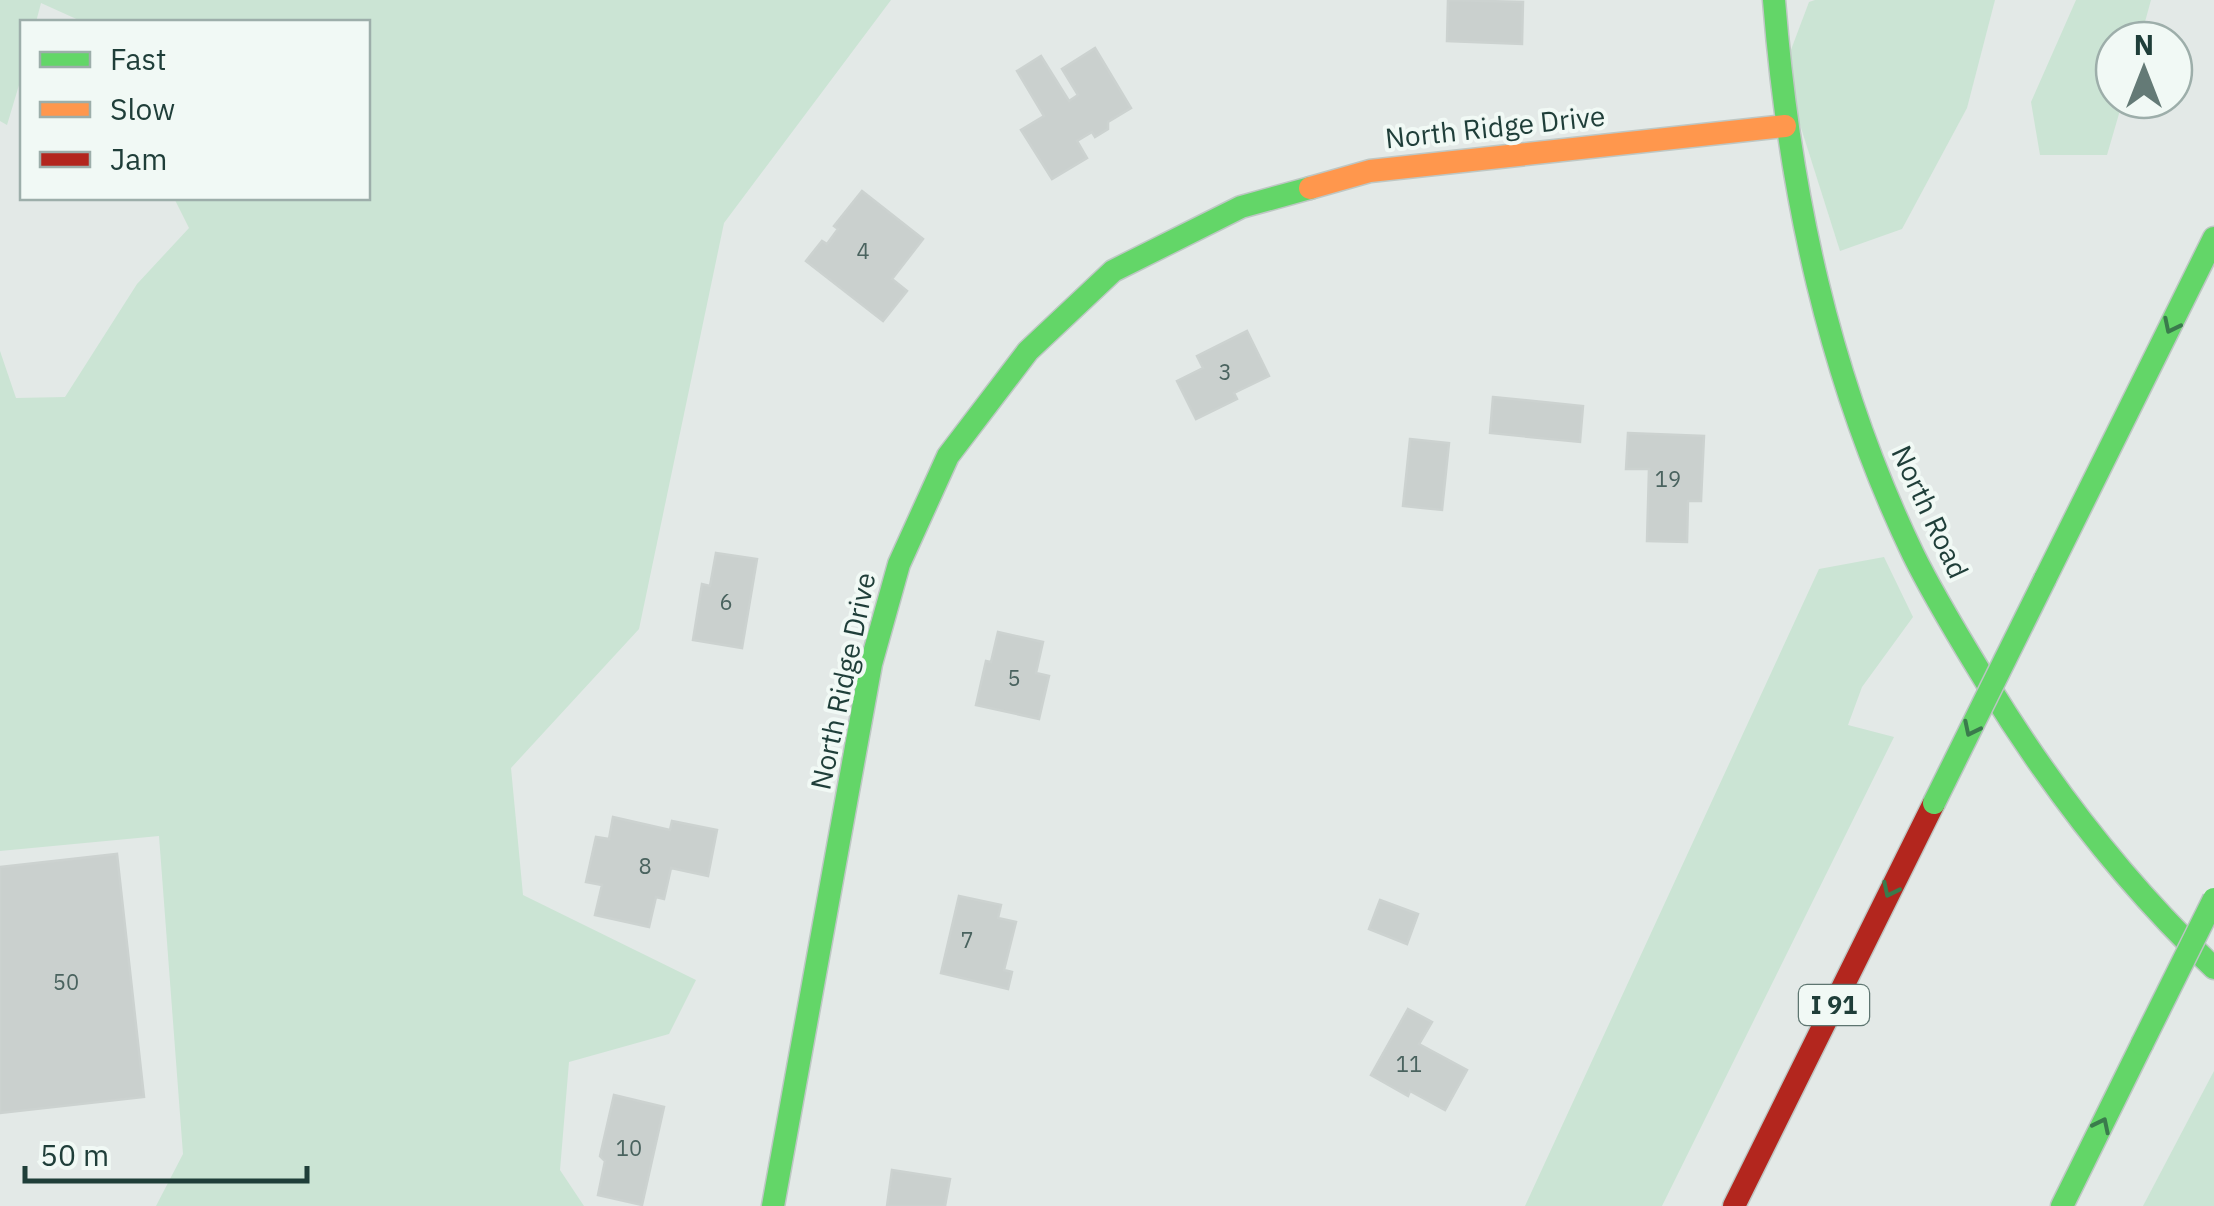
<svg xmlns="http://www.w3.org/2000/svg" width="2214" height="1206" font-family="'IBM Plex Sans',sans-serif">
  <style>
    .green { fill: #cbe4d4 }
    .building { fill: #cad0ce; stroke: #ccd2d0; stroke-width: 2.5 }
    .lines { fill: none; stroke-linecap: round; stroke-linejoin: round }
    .fast-casing { stroke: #bec7c4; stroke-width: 25 }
    .slow-casing { stroke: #bec7c4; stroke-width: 25 }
    .jam-casing { stroke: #bec7c4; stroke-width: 25 }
    .fast { stroke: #63d668; stroke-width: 22 }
    .slow { stroke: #ff974d; stroke-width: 22 }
    .jam { stroke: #b3261e; stroke-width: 22 }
    .fast-bridge-casing { stroke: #bbc5c3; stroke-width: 25; stroke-linecap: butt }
    .fast-bridge { stroke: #63d668; stroke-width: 22 }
    .oneway { stroke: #3a7b4c }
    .labels { text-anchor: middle; stroke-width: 8; stroke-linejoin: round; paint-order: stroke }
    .number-label { font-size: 22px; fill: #4a635f }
    .shield { fill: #f1f9f5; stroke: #5e7671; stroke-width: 2.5 }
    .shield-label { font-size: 25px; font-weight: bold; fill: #1f3e39 }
    .street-label { font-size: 28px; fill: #1f3e39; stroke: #f1f9f5 }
  </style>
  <rect width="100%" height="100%" fill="#e3e9e7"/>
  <g class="green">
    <polygon points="0,0 891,0 724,223 639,629 511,768 523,895 696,980 669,1034 569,1062 560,1170 584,1206 156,1206 183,1154 159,836 0,851 0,351 16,398 65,397 137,284 189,228 174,198 368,198 368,22 83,22 41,3 36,22 22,22 22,75 7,125 0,121"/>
    <polygon points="1815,0 1995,0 1967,108 1902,229 1840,251 1783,71 1809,2"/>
    <polygon points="2076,0 2151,0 2140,40 2114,40 2114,100 2123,100 2107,155 2040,155 2031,102"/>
    <polygon points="1884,557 1913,617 1862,687 1848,725 1894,737 1662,1206 1525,1206 1819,569"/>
    <polygon points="2214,1071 2214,1206 2143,1206"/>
  </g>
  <g class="building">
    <polygon points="1448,0 1523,2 1522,44 1447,41"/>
    <polygon points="1095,48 1131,108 1108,122 1108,129 1095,137 1092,132 1077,141 1087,158 1052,179 1021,130 1044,116 1017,71 1041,56 1069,101 1078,95 1062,69"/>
    <polygon points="862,191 923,239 892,279 907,291 883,321 806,261 822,241 827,244 838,229 834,226"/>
    <polygon points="1247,331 1269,376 1234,393 1237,399 1196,419 1177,381 1203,368 1197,356"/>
    <polygon points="1493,397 1583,406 1580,442 1490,433"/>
    <polygon points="1628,433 1704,436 1701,501 1688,501 1687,542 1647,541 1649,469 1626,469"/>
    <polygon points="1410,439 1449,443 1442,510 1403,506"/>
    <polygon points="716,553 757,559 742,648 693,640 702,584 710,586"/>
    <polygon points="998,632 1043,642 1036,673 1049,676 1039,719 976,705 986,661 991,662"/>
    <polygon points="613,817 670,830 672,821 717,830 708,876 671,868 664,899 656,897 649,927 595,915 602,885 586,882 596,837 609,839"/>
    <polygon points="117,854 144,1097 0,1113 0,867"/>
    <polygon points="959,896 1001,905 998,918 1016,922 1004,970 1012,972 1008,989 941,973"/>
    <polygon points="1380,900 1418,914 1407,944 1369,929"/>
    <polygon points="1408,1009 1432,1022 1419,1044 1467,1070 1445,1110 1410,1091 1408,1096 1371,1075"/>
    <polygon points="614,1095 664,1107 642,1205 598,1195 605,1161 600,1156"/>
    <polygon points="892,1170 950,1179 945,1206 887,1206"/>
  </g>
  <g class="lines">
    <defs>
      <g id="fast">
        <path d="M1774,0C1789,192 1829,379 1913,554C1935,599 1962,642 1988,685C2052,789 2125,884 2214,968"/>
        <polyline points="2045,579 2214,238"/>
        <polyline points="773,1206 871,664 899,564 948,456 1028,351 1113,271 1241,207 1310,188"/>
        <polyline points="2062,1206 2142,1044"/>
      </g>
      <polyline id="slow" points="1310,188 1370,171 1785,126"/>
      <polyline id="jam" points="1734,1206 1934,803"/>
    </defs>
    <use href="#fast" class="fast-casing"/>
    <use href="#slow" class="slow-casing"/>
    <use href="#jam" class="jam-casing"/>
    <use href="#fast" class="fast"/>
    <use href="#slow" class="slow"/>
    <use href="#jam" class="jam"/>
    <defs>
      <g id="fast-bridge">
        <polyline points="1934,803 2045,579"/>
        <polyline points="2142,1044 2214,899"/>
      </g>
    </defs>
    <use href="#fast-bridge" class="fast-bridge-casing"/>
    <use href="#fast-bridge" class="fast-bridge"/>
  </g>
  <defs><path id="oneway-chevron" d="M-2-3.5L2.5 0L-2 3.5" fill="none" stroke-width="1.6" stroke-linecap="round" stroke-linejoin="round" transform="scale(2.5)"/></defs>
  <g class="oneway">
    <use href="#oneway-chevron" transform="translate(2171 326) rotate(116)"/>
    <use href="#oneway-chevron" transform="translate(1971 729) rotate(116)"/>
    <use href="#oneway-chevron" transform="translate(1890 890) rotate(116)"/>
    <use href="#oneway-chevron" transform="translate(2102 1125) rotate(-64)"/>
  </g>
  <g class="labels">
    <g class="number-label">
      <text x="863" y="259">4</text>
      <text x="1225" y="380">3</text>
      <text x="1668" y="487">19</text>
      <text x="726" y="610">6</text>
      <text x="1014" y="686">5</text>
      <text x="645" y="874">8</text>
      <text x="967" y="948">7</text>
      <text x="66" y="990">50</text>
      <text x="1409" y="1072">11</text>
      <text x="629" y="1156">10</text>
    </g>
    <rect class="shield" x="1799" y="985" width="70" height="40" rx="8"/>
    <g class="shield-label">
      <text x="1834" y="1014">I 91</text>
    </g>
    <g class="street-label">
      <text transform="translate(1495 127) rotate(-6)" y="10">North Ridge Drive</text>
      <text transform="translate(1930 512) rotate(65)" y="10">North Road</text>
      <text transform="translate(843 681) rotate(-78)" y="10">North Ridge Drive</text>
    </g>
  </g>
  <rect x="20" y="20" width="350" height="180" fill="#f1f9f5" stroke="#9daeaa" stroke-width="2.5"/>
  <rect x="40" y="52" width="50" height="15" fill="#63d668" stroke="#9daeaa" stroke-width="2.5"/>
  <text x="110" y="70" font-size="30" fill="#1f3e39">Fast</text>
  <rect x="40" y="102" width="50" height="15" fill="#ff974d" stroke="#9daeaa" stroke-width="2.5"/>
  <text x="110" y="120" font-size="30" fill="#1f3e39">Slow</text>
  <rect x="40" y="152" width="50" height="15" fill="#b3261e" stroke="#9daeaa" stroke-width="2.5"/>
  <text x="110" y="170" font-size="30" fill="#1f3e39">Jam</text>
  <g transform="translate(2144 70)"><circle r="48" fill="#f1f9f5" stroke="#9daeaa" stroke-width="2.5"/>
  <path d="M0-8L18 38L0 25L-18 38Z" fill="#647a76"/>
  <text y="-15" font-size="28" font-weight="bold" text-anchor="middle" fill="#1f3e39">N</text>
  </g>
  <path d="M25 1166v15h282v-15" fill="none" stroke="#1f3e39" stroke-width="5"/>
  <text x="40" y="1166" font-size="30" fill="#1f3e39" stroke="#f1f9f5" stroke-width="8" paint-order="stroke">50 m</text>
</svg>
